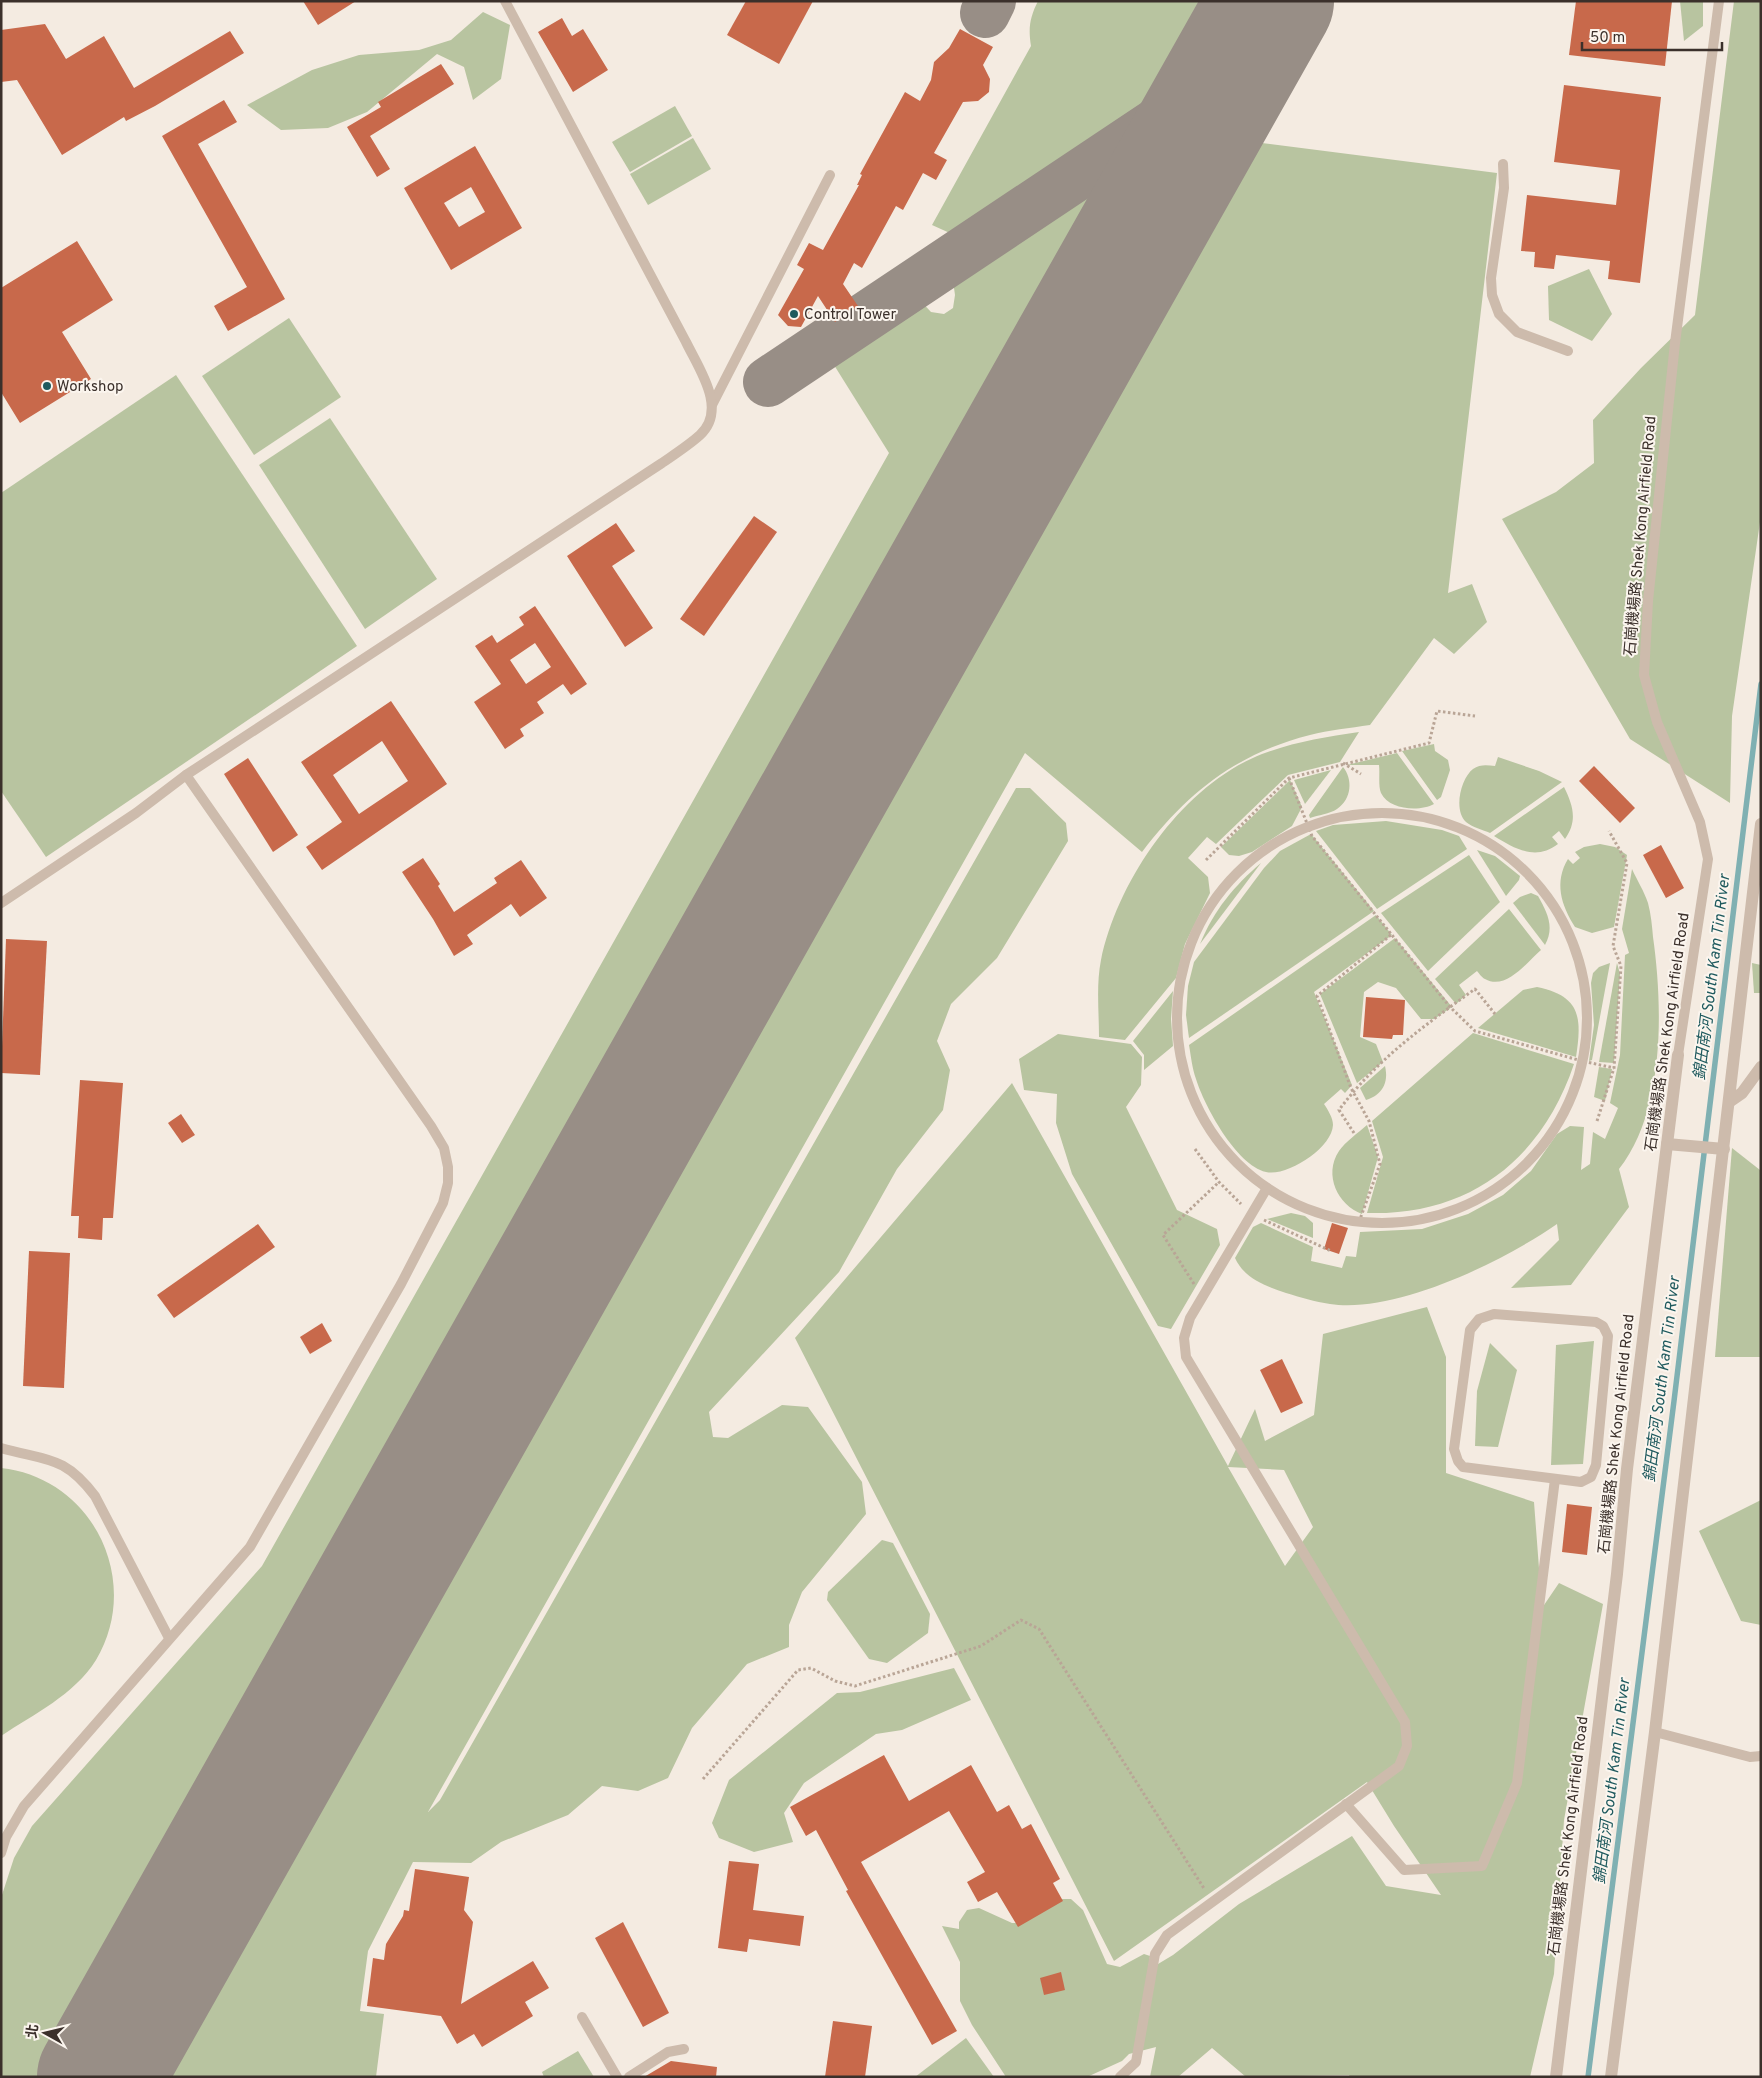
<svg xmlns="http://www.w3.org/2000/svg" width="1762" height="2078" font-family="Overpass,'Noto Sans TC',sans-serif">
  <style>
    .green { fill: #b8c4a0; fill-rule: evenodd }
    .lines { fill: none; stroke-linecap: round; stroke-linejoin: round }
    .stream { stroke: #7fb0b2; stroke-width: 5.5 }
    .taxiway { stroke: #988e86; stroke-width: 50 }
    .runway { stroke: #988e86; stroke-width: 126 }
    .building { fill: #c8694b; fill-rule: evenodd }
    .path { stroke: #b9a596; stroke-width: 3; stroke-dasharray: 2.5 2.5; stroke-linecap: butt }
    .service { stroke: #cdbbac; stroke-width: 10 }
    .minor { stroke: #cdbbac; stroke-width: 12 }
    .poi-dot { fill: #1f5a5e; stroke: #fbf5ee; stroke-width: 2 }
    .labels { text-anchor: middle; stroke-width: 4; stroke-linejoin: round; paint-order: stroke }
    .poi-label { font-size: 15px; fill: #3b302b; stroke: #fbf5ee; text-anchor: start }
    .street-label { font-size: 15px; fill: #3b302b; stroke: #fbf5ee }
    .water-label { font-size: 16px; font-style: italic; fill: #1f5a5e; stroke: #fbf5ee }
  </style>
  <rect width="100%" height="100%" fill="#f4ebe1"/>
  <g class="green">
    <path d="M1038,1H1217L1157,109L963,239L932,225L1031,46C1028,28 1030,17 1038,1Z"/>
    <polygon points="1680,1 1703,1 1703,26 1684,41"/>
    <polygon points="1734,1 1761,1 1761,515 1732,716 1730,803 1630,739 1502,519 1556,492 1594,463 1593,420 1641,368 1695,315"/>
    <polygon points="483,12 510,25 501,79 473,100 464,67 437,54 367,112 328,128 281,130 247,105 312,70 359,55 419,50 451,40"/>
    <polygon points="675,106 692,136 630,172 612,142"/>
    <polygon points="693,138 711,169 648,205 630,174"/>
    <path d="M1254,142L1497,173L1448,593L1472,584L1487,622L1454,654L1434,638L1370,725C1350,728 1329,730 1310,735C1236,754 1188,792 1142,852L1025,753L428,1812L440,1800L1016,788H1030L1066,823L1068,841L997,958L951,1004L937,1041L950,1070L943,1110L897,1169L839,1272L709,1412L713,1437L728,1438L782,1405L808,1407L862,1482L866,1514L802,1592L789,1625V1647L747,1664L692,1728L668,1778L638,1791L602,1786L568,1815L501,1842L471,1863L413,1862L368,1951L360,2011L384,2014L376,2077H162Z"/>
    <polygon points="1134,151 47,2077 1,2077 1,1898 14,1858 32,1826 262,1566 889,453 829,357 916,296 931,312 944,314 953,308 955,295 952,274"/>
    <polygon points="1589,269 1612,314 1592,341 1549,320 1548,286"/>
    <polygon points="289,318 341,397 254,455 202,376"/>
    <polygon points="176,375 357,646 46,857 1,791 1,493"/>
    <polygon points="330,418 437,579 365,629 259,465"/>
    <path d="M1359,732L1340,762L1288,775L1216,844L1207,837L1188,858L1208,877L1210,893L1185,944L1176,978L1125,1040L1099,1037C1099,1012 1096,985 1101,960C1118,879 1183,785 1262,754C1294,742 1325,737 1359,732Z"/>
    <polygon points="1434,744 1435,751 1448,760 1450,770 1441,797 1437,800 1402,751"/>
    <path d="M1397,753L1434,804C1420,812 1389,810 1381,793C1378,786 1380,773 1379,765H1347Z"/>
    <path d="M1498,757L1539,771L1562,782L1490,833C1483,830 1472,827 1466,822C1453,810 1461,778 1473,769C1480,764 1487,765 1495,766Z"/>
    <path d="M1343,767C1353,779 1352,799 1337,809C1330,814 1318,815 1310,818L1309,815Z"/>
    <polygon points="1331,770 1305,804 1294,780"/>
    <polygon points="1290,780 1302,807 1292,826 1252,852 1239,856 1229,855 1221,847"/>
    <path d="M1564,787C1573,805 1578,821 1565,839L1559,831L1552,837L1558,844C1536,861 1515,849 1494,836Z"/>
    <polygon points="1386,821 1442,830 1459,836 1467,849 1377,909 1316,831 1333,825"/>
    <polygon points="1311,834 1374,911 1189,1038 1186,1015 1188,986 1194,962 1264,868 1280,851"/>
    <path d="M1600,844L1615,847L1627,855L1614,927L1592,933L1575,927C1561,905 1554,882 1568,859L1573,864L1580,858L1575,852L1584,847Z"/>
    <polygon points="1477,850 1495,856 1520,876 1519,880 1506,896"/>
    <polygon points="1469,855 1500,902 1428,971 1381,913"/>
    <path d="M1261,863L1200,944C1214,910 1234,886 1261,863Z"/>
    <path d="M1632,869C1637,880 1644,891 1648,903C1651,914 1652,926 1653,937C1663,1007 1665,1111 1619,1169L1629,1207L1571,1285L1511,1288L1559,1240L1557,1224C1504,1261 1396,1314 1330,1304C1315,1302 1300,1297 1286,1293C1265,1286 1244,1278 1235,1258L1253,1227L1261,1223L1313,1247L1311,1261L1342,1268L1346,1256L1356,1257L1360,1232L1422,1229L1468,1214L1503,1195L1531,1171L1557,1134L1570,1126L1584,1127L1581,1170L1590,1164L1593,1132L1605,1139L1618,1108L1610,1103L1620,1055L1625,955L1629,953L1622,929Z"/>
    <path d="M1531,893L1538,896C1547,912 1555,927 1545,945L1513,903L1520,897Z"/>
    <path d="M1509,909L1541,950C1527,962 1506,991 1485,979C1482,978 1479,973 1477,971L1459,985L1466,995L1456,1004L1435,979Z"/>
    <path d="M1376,915L1392,935L1314,992L1352,1085L1345,1093L1341,1089L1324,1104C1328,1110 1333,1118 1333,1125C1332,1148 1287,1177 1266,1172C1236,1165 1204,1105 1196,1079C1192,1068 1191,1056 1189,1045Z"/>
    <polygon points="1395,938 1452,1007 1434,1019 1421,1019 1396,988 1378,982 1364,992 1360,1037 1376,1044 1383,1062 1357,1083 1320,994"/>
    <polygon points="1610,963 1592,1060 1589,1061 1594,1025 1591,983 1593,973 1599,967"/>
    <polygon points="1617,963 1620,974 1614,1063 1599,1062"/>
    <polygon points="1752,963 1761,965 1761,993 1754,993"/>
    <path d="M1537,987C1581,996 1582,1018 1576,1057L1478,1028L1523,990Z"/>
    <polygon points="1173,991 1171,1019 1173,1046 1144,1070 1144,1055 1133,1041"/>
    <path d="M1473,1033L1574,1064C1542,1159 1470,1216 1367,1213L1383,1157L1372,1121Z"/>
    <polygon points="1058,1034 1131,1044 1142,1057 1141,1085 1126,1107 1177,1210 1217,1229 1220,1245 1171,1329 1158,1326 1072,1174 1056,1123 1057,1094 1024,1090 1019,1059"/>
    <path d="M1385,1066C1389,1083 1382,1095 1366,1100L1360,1088Z"/>
    <polygon points="1599,1067 1612,1069 1605,1101 1594,1097"/>
    <path d="M1012,1083L1228,1466L1255,1409L1265,1441L1314,1415L1323,1334L1427,1307L1446,1357V1473L1534,1502L1542,1608L1559,1583L1603,1604L1564,1820L1554,1974L1530,2077H1350L1349,2075L1246,2077L1212,2048L1178,2077H1150L1156,2047L1129,2054L1122,2061L1087,2077H1006L972,2025L960,2001V1962L942,1926L959,1929V1922L967,1910L979,1908L1012,1923H1021L1059,1899H1071L1083,1910L1107,1964L1120,1967L1144,1954L1150,1956L1148,1970L1173,1955L1239,1904L1352,1836L1386,1886L1441,1895L1394,1826L1367,1782L1114,1961L795,1338ZM1228,1467L1284,1470L1313,1527L1285,1566Z"/>
    <path d="M1367,1125L1378,1157L1362,1214C1338,1205 1323,1175 1339,1151C1345,1142 1358,1133 1367,1125Z"/>
    <polygon points="1732,1148 1760,1170 1761,1173 1761,1357 1715,1357"/>
    <polygon points="1291,1213 1305,1216 1313,1223 1313,1238 1267,1219"/>
    <polygon points="1594,1341 1583,1464 1551,1465 1556,1345"/>
    <polygon points="1490,1343 1517,1370 1498,1447 1475,1446 1477,1391"/>
    <path d="M1,1468C93,1478 143,1581 96,1660C74,1695 34,1714 1,1736Z"/>
    <polygon points="1761,1500 1761,1625 1741,1621 1699,1531"/>
    <polygon points="882,1540 893,1543 930,1614 928,1633 887,1663 869,1659 827,1600 828,1592"/>
    <polygon points="954,1668 971,1700 902,1730 876,1734 804,1783 784,1813 793,1842 754,1852 719,1838 712,1823 729,1780 837,1693 860,1692"/>
    <polygon points="966,2038 994,2077 915,2077"/>
    <polygon points="578,2051 594,2077 544,2077 542,2072"/>
  </g>
  <g class="lines">
    <polyline class="stream" points="1588,2077 1674,1401 1761,684"/>
    <g class="taxiway">
      <polyline points="985,13 991,1"/>
      <polyline points="768,382 1231,73"/>
    </g>
    <polyline class="runway" points="100,2077 1271,1"/>
  </g>
  <g class="building">
    <polygon points="303,1 356,1 318,25"/>
    <polygon points="746,1 813,1 779,64 727,35"/>
    <polygon points="1576,1 1672,1 1665,66 1569,55"/>
    <polygon points="562,18 572,36 583,29 608,70 573,92 538,32"/>
    <polygon points="45,24 66,59 104,36 134,88 230,31 244,53 155,106 126,121 124,117 62,155 17,80 1,82 1,30"/>
    <polygon points="960,29 993,47 983,65 990,79 989,92 978,101 963,102 934,153 947,160 936,180 923,173 903,210 896,206 862,268 854,263 843,284 858,306 835,322 818,296 801,327 788,326 778,315 804,269 797,265 809,243 823,250 859,185 857,185 862,175 860,174 905,92 920,101 931,80 934,62 949,48"/>
    <polygon points="441,64 454,84 370,136 390,169 377,177 347,127 381,107 378,102"/>
    <polygon points="1564,85 1661,97 1640,283 1608,279 1610,261 1556,255 1554,269 1534,267 1535,252 1521,251 1527,195 1616,205 1620,170 1554,162"/>
    <polygon points="224,100 237,122 198,144 285,299 228,331 214,306 247,287 162,136"/>
    <path d="M475,146L522,228L451,270L404,188ZM471,187L485,212L459,227L444,203Z"/>
    <polygon points="77,241 113,300 62,332 91,379 20,423 1,392 1,288"/>
    <polygon points="754,516 777,532 704,636 680,619"/>
    <polygon points="616,523 635,551 612,566 653,628 625,647 567,556"/>
    <path d="M535,606L587,684L571,695L563,684L537,702L544,713L520,729L524,736L505,749L474,702L501,684L475,646L492,635L497,643L524,625L519,617ZM535,643L551,667L526,684L510,660Z"/>
    <path d="M391,701L447,784L322,870L306,847L342,822L301,762ZM382,741L408,781L359,814L333,775Z"/>
    <polygon points="248,758 298,835 273,852 224,774"/>
    <polygon points="1594,766 1635,808 1620,823 1579,781"/>
    <polygon points="1661,845 1684,888 1666,898 1643,855"/>
    <polygon points="423,858 440,884 438,886 454,912 497,883 494,878 521,860 547,898 520,917 511,904 467,935 473,944 454,956 433,919 402,872"/>
    <polygon points="6,939 47,941 40,1075 1,1073"/>
    <polygon points="1366,997 1405,1000 1403,1035 1393,1035 1392,1039 1363,1037"/>
    <polygon points="80,1080 123,1083 113,1218 103,1218 102,1240 78,1238 79,1216 71,1216"/>
    <polygon points="181,1114 195,1135 182,1143 168,1123"/>
    <polygon points="1332,1223 1348,1228 1339,1254 1324,1249"/>
    <polygon points="258,1224 275,1247 174,1318 157,1295"/>
    <polygon points="29,1251 70,1253 64,1388 23,1386"/>
    <polygon points="322,1323 332,1341 310,1354 300,1337"/>
    <polygon points="1282,1359 1303,1403 1281,1413 1260,1370"/>
    <polygon points="1567,1504 1592,1507 1587,1555 1562,1552"/>
    <polygon points="884,1755 909,1801 971,1765 997,1812 1009,1805 1022,1829 1031,1824 1060,1879 1053,1883 1063,1901 1018,1927 997,1892 978,1902 967,1882 985,1872 949,1811 861,1862 957,2031 932,2045 846,1891 848,1890 816,1830 806,1836 790,1807"/>
    <polygon points="729,1861 759,1864 753,1910 804,1916 800,1946 749,1939 747,1952 718,1948"/>
    <polygon points="415,1869 469,1877 464,1910 473,1922 461,2004 533,1961 549,1988 525,2002 533,2016 482,2047 474,2034 457,2044 441,2016 367,2006 373,1958 384,1960 386,1944 403,1916 404,1910 409,1911"/>
    <polygon points="623,1922 669,2013 643,2027 595,1938"/>
    <polygon points="1061,1972 1065,1990 1044,1995 1040,1978"/>
    <polygon points="833,2021 872,2026 865,2077 825,2077"/>
    <polygon points="671,2061 717,2067 716,2077 644,2077"/>
  </g>
  <g class="lines">
    <g class="path">
      <polyline points="1343,763 1361,774"/>
      <polyline points="1289,778 1312,836 1450,1007 1475,1031 1582,1061 1614,1068"/>
      <polyline points="1206,860 1289,778 1429,743 1437,711 1475,716"/>
      <polyline points="1597,1121 1614,1068 1621,966 1613,946 1627,863 1609,831"/>
      <path d="M1354,1133L1339,1110C1376,1060 1425,1025 1475,989L1495,1014"/>
      <polyline points="1195,1149 1219,1182 1241,1204"/>
      <polyline points="1264,1220 1331,1251"/>
      <polyline points="1359,1222 1380,1164 1369,1121 1351,1088 1317,996 1392,934"/>
      <polyline points="1194,1284 1163,1235 1219,1182"/>
      <polyline points="703,1779 798,1670 811,1668 835,1681 855,1686 981,1646 1021,1620 1039,1629 1205,1890"/>
    </g>
    <g class="service">
      <polyline points="1503,164 1504,188 1491,278 1492,295 1499,314 1517,332 1568,351"/>
      <polyline points="712,405 830,175"/>
      <circle cx="1382" cy="1018" r="205"/>
      <path d="M1,903L136,813L186,775L662,463C675,454 689,445 700,435C728,409 699,369 686,342L505,1"/>
      <polyline points="1678,1055 1708,859 1700,822 1657,722 1644,675 1648,601 1675,343 1719,1"/>
      <polygon points="1494,1314 1596,1322 1603,1326 1608,1336 1596,1465 1591,1477 1581,1482 1463,1467 1458,1461 1454,1449 1470,1330 1479,1319"/>
      <path d="M1,1448C47,1461 64,1455 95,1496L169,1638"/>
      <polyline points="1655,1732 1750,1757 1761,1756"/>
      <polyline points="1346,1804 1404,1870 1482,1866 1517,1783 1555,1479"/>
      <polyline points="1,1853 6,1837 24,1806 250,1547 401,1284 443,1203 448,1183 448,1167 444,1148 431,1126 186,775"/>
      <polyline points="582,2017 617,2077"/>
      <polyline points="629,2077 668,2052 684,2049"/>
      <polyline points="1120,2077 1136,2062 1155,1954 1167,1935 1399,1766 1407,1746 1405,1722 1186,1357 1184,1338 1190,1318 1267,1188"/>
    </g>
    <g class="minor">
      <polyline points="1729,1102 1742,1093 1761,1067"/>
      <polyline points="1667,1144 1724,1149"/>
      <polyline points="1556,2077 1617,1574 1627,1469 1678,1055"/>
      <polyline points="1611,2077 1655,1732 1761,824"/>
    </g>
  </g>
  <g class="poi-dot">
    <circle cx="794" cy="314" r="5"/>
    <circle cx="47" cy="386" r="5"/>
  </g>
  <g class="labels">
    <g class="poi-label">
      <text x="804" y="319">Control Tower</text>
      <text x="57" y="391">Workshop</text>
    </g>
    <g class="street-label">
      <text transform="translate(1640 536) rotate(-85)" y="5">石崗機場路 Shek Kong Airfield Road</text>
      <text transform="translate(1667 1032) rotate(-82)" y="5">石崗機場路 Shek Kong Airfield Road</text>
      <text transform="translate(1616 1434) rotate(-84)" y="5">石崗機場路 Shek Kong Airfield Road</text>
      <text transform="translate(1568 1836) rotate(-83)" y="5">石崗機場路 Shek Kong Airfield Road</text>
    </g>
    <g class="water-label">
      <text transform="translate(1711 977) rotate(-83)" y="6">錦田南河 South Kam Tin River</text>
      <text transform="translate(1661 1379) rotate(-83)" y="6">錦田南河 South Kam Tin River</text>
      <text transform="translate(1611 1781) rotate(-83)" y="6">錦田南河 South Kam Tin River</text>
    </g>
  </g>
  <rect width="1762" height="2078" fill="none" stroke="#3b302b" stroke-width="5"/>
  <g transform="translate(45 2033) rotate(278)" stroke="#fbf5ee" stroke-width="4" paint-order="stroke">
  <path d="M0-4L9 19L0 12L-9 19Z" fill="#3b302b"/>
  <text y="-8" font-size="14" font-weight="bold" text-anchor="middle" fill="#3b302b">北</text>
  </g>
  <path d="M1582 42v8h140v-8" fill="none" stroke="#3b302b" stroke-width="2.5"/>
  <text x="1590" y="42" font-size="15" fill="#3b302b" stroke="#fbf5ee" stroke-width="4" paint-order="stroke">50 m</text>
</svg>
